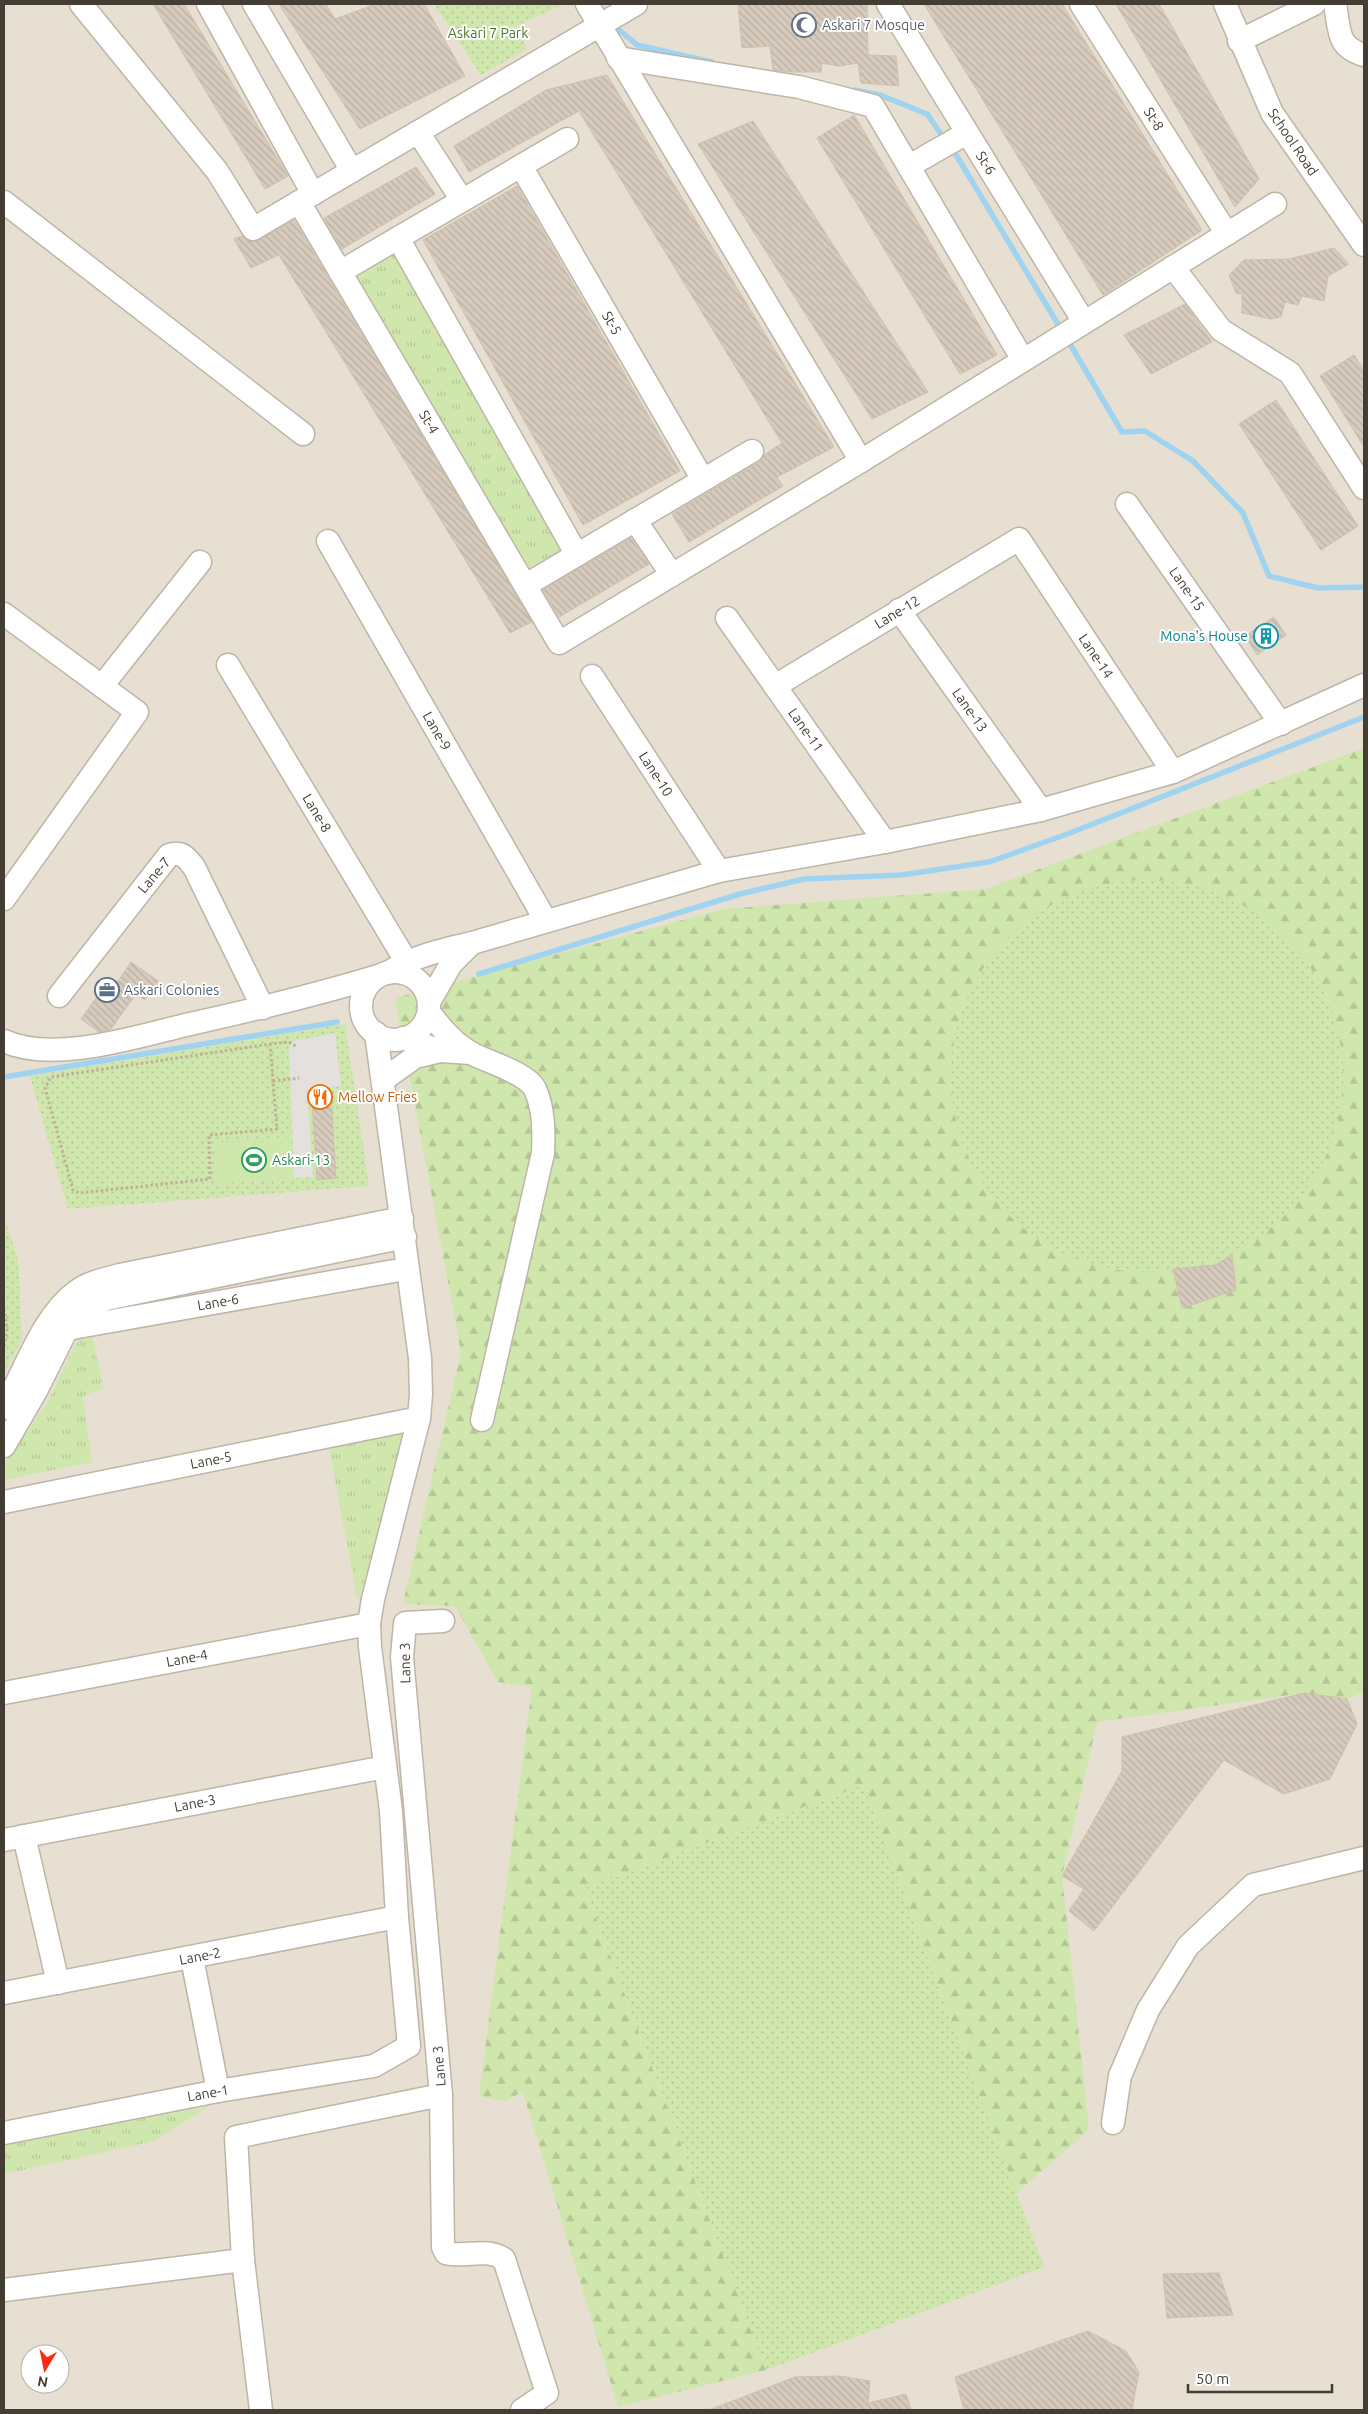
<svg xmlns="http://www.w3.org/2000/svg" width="1368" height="2414" font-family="Ubuntu,sans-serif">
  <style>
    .residential { fill: #e6dfd2; fill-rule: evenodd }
    .grass { fill: url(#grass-tufts) }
    .forest { fill: url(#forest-firs) }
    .park { fill: url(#park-dots) }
    .garden { fill: #cfe7ac }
    .parking { fill: #e3e0dd }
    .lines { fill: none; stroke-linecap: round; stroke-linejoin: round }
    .stream { stroke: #9fd3f0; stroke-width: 5.5 }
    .building { fill: url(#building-back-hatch); stroke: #cfc0ad }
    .minor-casing { stroke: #beb5a7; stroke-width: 25 }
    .path { stroke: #c0b098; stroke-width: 3; stroke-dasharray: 2.5 2.5; stroke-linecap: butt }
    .minor { stroke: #fff; stroke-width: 22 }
    .labels { text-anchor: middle; stroke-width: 4; stroke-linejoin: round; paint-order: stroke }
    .worship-label { font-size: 14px; fill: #5b616d; stroke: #fff; text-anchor: start }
    .park-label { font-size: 14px; fill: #497627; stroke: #fff }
    .street-label { font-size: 14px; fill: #443d34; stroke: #fff }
    .culture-label { font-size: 14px; fill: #0d838f; stroke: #fff; text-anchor: end }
    .service-label { font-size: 14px; fill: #4e5e75; stroke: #fff; text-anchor: start }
    .food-label { font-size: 14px; fill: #c56008; stroke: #fff; text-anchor: start }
    .leisure-label { font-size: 14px; fill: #27864d; stroke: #fff; text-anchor: start }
  </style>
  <defs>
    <pattern id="grass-tufts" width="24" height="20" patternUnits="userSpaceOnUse" patternTransform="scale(1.25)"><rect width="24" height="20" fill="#cfe7ac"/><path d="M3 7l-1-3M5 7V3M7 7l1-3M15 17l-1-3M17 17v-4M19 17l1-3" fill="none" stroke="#b3c795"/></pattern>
    <pattern id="forest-firs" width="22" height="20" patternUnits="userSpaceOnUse" patternTransform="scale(1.25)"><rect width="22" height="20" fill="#cfe7ac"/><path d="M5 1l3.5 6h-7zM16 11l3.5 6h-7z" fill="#b3c795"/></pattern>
    <pattern id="park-dots" width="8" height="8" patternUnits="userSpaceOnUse" patternTransform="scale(1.25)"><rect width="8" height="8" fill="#cfe7ac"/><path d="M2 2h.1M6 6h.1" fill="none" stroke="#b3c795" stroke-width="1.8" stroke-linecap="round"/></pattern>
    <pattern id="building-back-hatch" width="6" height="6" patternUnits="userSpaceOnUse" patternTransform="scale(1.25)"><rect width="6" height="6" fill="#d7cbbd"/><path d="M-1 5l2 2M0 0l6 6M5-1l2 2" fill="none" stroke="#baafa3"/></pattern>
  </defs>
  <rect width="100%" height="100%" fill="#f2ede4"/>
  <path class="residential" d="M4,4H1364V2410H4ZM30,2354H60V2384H30Z"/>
  <g class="grass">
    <polygon points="397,248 564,551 528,567 354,272"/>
    <polygon points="84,1335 91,1335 104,1388 83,1396 92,1462 4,1480 4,1464 47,1403 76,1343"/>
    <polygon points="400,1432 405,1435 406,1442 358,1602 329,1447"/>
    <polygon points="208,2107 154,2141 4,2174 4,2143"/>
  </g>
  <polygon class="forest" points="1364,748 1364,1692 1347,1699 1304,1693 1097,1722 1062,1876 1089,2130 1016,2193 863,1785 585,1888 766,2370 618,2407 523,2092 504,2101 479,2096 532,1687 498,1682 455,1606 403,1604 461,1352 395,998 723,909 986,889"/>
  <g class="park">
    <polygon points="434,4 559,4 560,6 516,26 527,49 481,75"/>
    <circle cx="1147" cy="1076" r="196"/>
    <polygon points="345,1024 369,1186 68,1209 30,1076"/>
    <polygon points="4,1217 18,1259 22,1339 4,1374"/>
    <polygon points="863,1785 1044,2267 766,2370 585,1888"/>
  </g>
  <polygon class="garden" points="291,1137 294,1178 216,1184 213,1143"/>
  <polygon class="parking" points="335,1033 341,1086 307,1091 313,1177 294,1178 289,1042"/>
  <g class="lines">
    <g class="stream">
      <polyline points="611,23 637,45 712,62"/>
      <polyline points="854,90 880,95 927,114 946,141"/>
      <polyline points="952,148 1062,331"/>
      <polyline points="1067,339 1122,432 1145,431 1193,461 1243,513 1269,576 1318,588 1364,587"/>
      <polyline points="479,974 740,894 804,879 901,875 989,862 1070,833 1364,717"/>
      <polyline points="4,1077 337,1022"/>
    </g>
  </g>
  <g class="building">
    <polygon points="153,4 184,4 288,176 265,189"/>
    <polygon points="279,4 326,4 335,19 376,4 424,4 465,76 360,129"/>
    <polygon points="738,4 867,4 868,55 896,56 899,86 861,83 858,63 839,66 822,63 821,72 791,72 773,70 770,46 742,48"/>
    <polygon points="924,4 1062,4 1202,230 1103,295"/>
    <polygon points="1116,4 1159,4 1259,179 1235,207"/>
    <polygon points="607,75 834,447 777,477 783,486 689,542 672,514 759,462 764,455 782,443 579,111 469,172 454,146 546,90"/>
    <polygon points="854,115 997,355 960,374 817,138"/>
    <polygon points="753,121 928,392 872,419 698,144"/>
    <polygon points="416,167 435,194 342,249 324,218"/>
    <polygon points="517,186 680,471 583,525 423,240"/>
    <polygon points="294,220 329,279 532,622 510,633 279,255 251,268 234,239 242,236 253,242 259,240"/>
    <polygon points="1334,248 1349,264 1328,276 1324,301 1302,296 1298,305 1285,302 1281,317 1271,319 1242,313 1242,294 1236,293 1229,275 1244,260 1289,259"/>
    <polygon points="1185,304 1212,342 1151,374 1124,335"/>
    <polygon points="1354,355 1364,370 1364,447 1320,376"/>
    <polygon points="1276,400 1358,526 1321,550 1239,424"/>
    <polygon points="631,538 649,564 559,617 543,590"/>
    <polygon points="1274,617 1286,635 1257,655 1245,636"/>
    <polygon points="131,962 158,981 145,1000 136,994 111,1029 99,1032 81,1019 106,984 113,989"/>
    <polygon points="331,1096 336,1178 317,1180 312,1098"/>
    <polygon points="1232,1254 1236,1290 1182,1308 1173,1269 1216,1265"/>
    <polygon points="1304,1693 1347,1699 1357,1724 1330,1779 1284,1794 1224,1760 1094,1931 1069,1911 1084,1889 1062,1876 1122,1771 1122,1737"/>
    <polygon points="1219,2273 1233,2315 1167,2318 1163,2274"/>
    <polygon points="1088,2331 1126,2351 1139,2372 1132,2410 964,2410 955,2377"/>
    <polygon points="840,2376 870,2381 868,2403 906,2394 911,2410 862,2410 862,2408 709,2410 795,2377"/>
  </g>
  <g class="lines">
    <defs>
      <g id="minor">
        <polyline points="81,4 217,171 253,229 636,4"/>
        <polyline points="208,4 313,194"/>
        <polyline points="254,4 352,171"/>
        <polyline points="587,4 861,461"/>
        <polyline points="888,4 1084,322"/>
        <polyline points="1081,4 1227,234"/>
        <polyline points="1225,4 1272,113 1364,245"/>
        <path d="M1335,4C1340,30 1336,47 1364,55"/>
        <polyline points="1239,41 1314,4"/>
        <polyline points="618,58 799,87 873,106 1023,360"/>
        <polyline points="418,132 462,200"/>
        <polyline points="521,166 703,480"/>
        <polyline points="909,166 967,133"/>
        <polyline points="4,202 303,434"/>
        <polyline points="299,202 559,643 861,461 1275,204"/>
        <polyline points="398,238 577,555"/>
        <polyline points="1173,267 1221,330 1290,373 1364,488"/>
        <polyline points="340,272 567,139"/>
        <polyline points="1127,504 1281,724"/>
        <polyline points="635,520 672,575"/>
        <polyline points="328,541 546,921"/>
        <polyline points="526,585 752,451"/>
        <polyline points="899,610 1041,810"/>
        <polyline points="4,614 137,712 4,899"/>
        <polyline points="727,618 885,842"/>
        <polyline points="228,665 406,961"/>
        <polyline points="592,676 719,871"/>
        <polyline points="102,686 200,562"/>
        <polyline points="775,686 1019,539 1173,772"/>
        <circle cx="395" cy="1006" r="34"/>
        <path d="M387,973C414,956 441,950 472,943L719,871L885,842L1041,810L1173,772L1364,685"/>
        <path d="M59,996L169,855C182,851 186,857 194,867L263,1008"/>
        <polyline points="429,1002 451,964 472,943"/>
        <path d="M429,1012C441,1028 454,1044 473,1054C488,1062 527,1073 535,1089C544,1109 544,1132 543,1153L482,1420"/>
        <polyline points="403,1038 441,1051 471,1053"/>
        <path d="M4,1041C55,1064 138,1036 190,1024C253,1010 316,995 378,976"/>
        <polyline points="383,1080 415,1057 440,1051"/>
        <polyline points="61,1330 394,1271"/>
        <path d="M4,1408C24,1372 43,1315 77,1291C89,1282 105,1279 120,1275L402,1218"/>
        <polyline points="4,1446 36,1391 67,1329 84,1309 106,1299 405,1237"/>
        <polyline points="4,1502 419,1418"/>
        <polyline points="4,1693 369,1624"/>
        <polyline points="24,1836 58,1983"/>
        <polyline points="4,1840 385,1767"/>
        <polyline points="192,1958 218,2091"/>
        <polyline points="4,1993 397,1917"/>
        <path d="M441,2095L443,2247L446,2253C466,2258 486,2247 504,2259L547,2393L522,2410"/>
        <polyline points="1113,2123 1120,2076 1148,2010 1188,1946 1253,1885 1364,1858"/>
        <polyline points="4,2133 218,2091 374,2066 409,2046 397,1917 391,1811 370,1647 369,1624 373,1599 419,1418 421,1394 420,1358 376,1033"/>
        <polyline points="4,2290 243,2260"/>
        <polyline points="261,2410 243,2260 236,2137 441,2095 402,1657 405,1623 443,1621"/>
      </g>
    </defs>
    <use href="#minor" class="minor-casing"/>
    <g class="path">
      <polyline points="270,1044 277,1129 209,1135 210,1179 79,1193 73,1190 45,1088 51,1077 270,1044 289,1042 297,1047"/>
      <polyline points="273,1081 299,1078"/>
      <polyline points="4,1309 7,1329 4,1347"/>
    </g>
    <use href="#minor" class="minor"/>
  </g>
  <defs>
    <symbol id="mosque-ring" viewBox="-11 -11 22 22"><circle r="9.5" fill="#fff" stroke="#6b7280" stroke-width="1.5"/><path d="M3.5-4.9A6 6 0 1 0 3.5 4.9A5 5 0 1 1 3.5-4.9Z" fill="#6b7280"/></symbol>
    <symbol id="building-ring" viewBox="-11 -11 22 22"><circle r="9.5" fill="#fff" stroke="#0f9aa8" stroke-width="1.5"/><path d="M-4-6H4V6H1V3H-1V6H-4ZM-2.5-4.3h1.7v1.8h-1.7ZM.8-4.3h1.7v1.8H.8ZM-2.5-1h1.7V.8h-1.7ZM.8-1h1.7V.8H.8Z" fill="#0f9aa8"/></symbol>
    <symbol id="office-ring" viewBox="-11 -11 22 22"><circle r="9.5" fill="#fff" stroke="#5c6f8a" stroke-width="1.5"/><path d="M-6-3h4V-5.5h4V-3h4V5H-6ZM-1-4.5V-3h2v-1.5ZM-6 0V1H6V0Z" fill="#5c6f8a"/></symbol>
    <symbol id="restaurant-ring" viewBox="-11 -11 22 22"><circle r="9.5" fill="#fff" stroke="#e8710a" stroke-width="1.5"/><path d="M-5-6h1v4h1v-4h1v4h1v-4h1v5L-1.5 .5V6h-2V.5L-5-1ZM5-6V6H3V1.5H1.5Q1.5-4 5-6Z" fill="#e8710a"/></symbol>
    <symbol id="stadium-ring" viewBox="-11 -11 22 22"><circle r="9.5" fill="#fff" stroke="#2e9e5b" stroke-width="1.5"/><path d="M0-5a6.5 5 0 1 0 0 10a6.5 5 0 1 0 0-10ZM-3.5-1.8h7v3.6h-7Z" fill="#2e9e5b"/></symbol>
  </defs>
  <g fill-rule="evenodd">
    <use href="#mosque-ring" x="790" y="11" width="28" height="28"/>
    <use href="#building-ring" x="1252" y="622" width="28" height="28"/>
    <use href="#office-ring" x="93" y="976" width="28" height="28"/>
    <use href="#restaurant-ring" x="306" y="1083" width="28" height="28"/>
    <use href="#stadium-ring" x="240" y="1146" width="28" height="28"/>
  </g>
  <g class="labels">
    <g class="worship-label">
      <text x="822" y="30">Askari 7 Mosque</text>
    </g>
    <g class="park-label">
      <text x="488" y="38">Askari 7 Park</text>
    </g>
    <g class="street-label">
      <text transform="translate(1154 119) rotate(58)" y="5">St-8</text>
      <text transform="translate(1293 142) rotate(56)" y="5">School Road</text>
      <text transform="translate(986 163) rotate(58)" y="5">St-6</text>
      <text transform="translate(612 323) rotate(60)" y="5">St-5</text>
      <text transform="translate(429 422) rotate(59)" y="5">St-4</text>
      <text transform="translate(1187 589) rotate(55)" y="5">Lane-15</text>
      <text transform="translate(897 612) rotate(-31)" y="5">Lane-12</text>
      <text transform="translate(1096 656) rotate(56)" y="5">Lane-14</text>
      <text transform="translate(970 710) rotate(55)" y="5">Lane-13</text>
      <text transform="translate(806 730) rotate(55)" y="5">Lane-11</text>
      <text transform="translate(437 731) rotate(60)" y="5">Lane-9</text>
      <text transform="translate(656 774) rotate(57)" y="5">Lane-10</text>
      <text transform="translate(317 813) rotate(59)" y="5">Lane-8</text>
      <text transform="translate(154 875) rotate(-50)" y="5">Lane-7</text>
      <text transform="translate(218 1302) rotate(-10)" y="5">Lane-6</text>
      <text transform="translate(211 1460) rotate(-11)" y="5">Lane-5</text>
      <text transform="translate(187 1658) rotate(-11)" y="5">Lane-4</text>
      <text transform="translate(405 1663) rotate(-91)" y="5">Lane 3</text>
      <text transform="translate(195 1803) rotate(-11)" y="5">Lane-3</text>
      <text transform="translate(200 1956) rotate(-11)" y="5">Lane-2</text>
      <text transform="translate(439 2066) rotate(-95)" y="5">Lane 3</text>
      <text transform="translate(208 2093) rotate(-10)" y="5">Lane-1</text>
    </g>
    <g class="culture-label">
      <text x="1248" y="641">Mona's House</text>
    </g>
    <g class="service-label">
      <text x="124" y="995">Askari Colonies</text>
    </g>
    <g class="food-label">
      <text x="338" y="1102">Mellow Fries</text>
    </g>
    <g class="leisure-label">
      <text x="272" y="1165">Askari-13</text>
    </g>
  </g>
  <rect width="1368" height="2414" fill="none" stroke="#443d34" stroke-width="10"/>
  <g transform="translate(45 2369) rotate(190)"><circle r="24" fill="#ffffff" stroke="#b4b1ae"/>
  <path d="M0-4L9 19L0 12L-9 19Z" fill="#fb2b12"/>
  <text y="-8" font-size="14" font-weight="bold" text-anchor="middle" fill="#443d34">N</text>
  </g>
  <path d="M1188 2384v8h144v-8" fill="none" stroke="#443d34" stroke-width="2.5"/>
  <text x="1196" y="2384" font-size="15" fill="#443d34" stroke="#ffffff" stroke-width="4" paint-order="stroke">50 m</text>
</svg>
